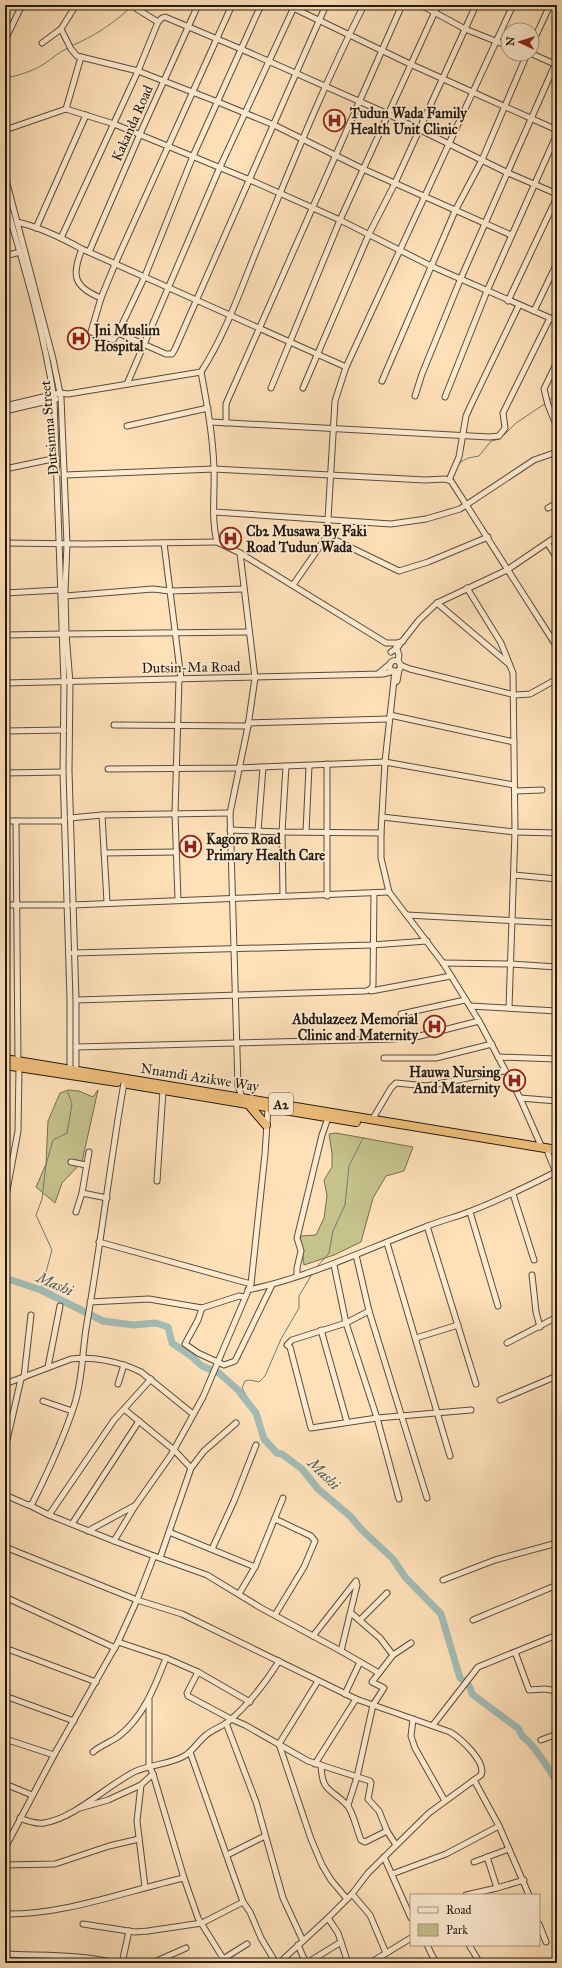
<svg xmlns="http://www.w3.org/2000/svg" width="562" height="1968" font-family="'IM FELL Great Primer',serif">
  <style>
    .green { fill: #c5c28c; stroke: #746e4e }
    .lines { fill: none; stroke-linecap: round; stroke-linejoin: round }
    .stream { stroke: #6f7b74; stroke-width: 1 }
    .river { stroke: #a2bcb6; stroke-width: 7 }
    .minor-casing { stroke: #594c3b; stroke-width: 7 }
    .highway-casing { stroke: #221a11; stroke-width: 10 }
    .minor { stroke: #ffecd2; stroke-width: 5 }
    .highway { stroke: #f0c07c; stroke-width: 8 }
    .labels { text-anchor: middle; stroke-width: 3.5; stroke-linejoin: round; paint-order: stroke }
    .shield { fill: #ffecd2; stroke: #64594b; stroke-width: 1 }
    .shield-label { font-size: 13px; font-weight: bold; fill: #221a11 }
    .poi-label { font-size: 14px; font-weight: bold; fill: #221a11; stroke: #ffecd2; text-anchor: start }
    .street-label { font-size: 14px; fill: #221a11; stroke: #ffecd2 }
    .water-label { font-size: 15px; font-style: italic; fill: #4f534b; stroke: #ffecd2 }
  </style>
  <rect width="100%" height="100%" fill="#ffe1b9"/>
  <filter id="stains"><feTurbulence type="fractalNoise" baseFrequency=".005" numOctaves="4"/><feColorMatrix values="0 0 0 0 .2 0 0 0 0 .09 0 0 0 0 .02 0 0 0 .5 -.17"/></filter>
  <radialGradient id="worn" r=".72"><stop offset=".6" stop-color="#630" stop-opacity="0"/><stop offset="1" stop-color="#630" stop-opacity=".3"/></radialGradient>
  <g class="green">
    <polygon points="68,1090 79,1091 93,1097 98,1090 82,1162 62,1183 55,1203 36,1187 46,1164 48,1121 60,1093"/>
    <polygon points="336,1133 413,1147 404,1171 386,1176 373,1198 361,1242 334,1255 304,1265 300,1236 316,1235 324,1218 327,1196 324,1180 332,1167 332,1153 329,1134"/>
  </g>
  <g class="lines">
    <g class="stream">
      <path d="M71,46C93,37 116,22 133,5"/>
      <path d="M5,78C18,76 33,71 44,64C53,58 59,52 68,48"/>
      <polyline points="548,401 557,394"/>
      <polyline points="459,463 468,458 479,456 491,441 500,439 516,423 546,403"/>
      <polyline points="316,1268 329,1253 333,1231 345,1205 349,1166 363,1138"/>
      <polyline points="41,1290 52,1250 36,1215 42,1199 46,1165 53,1140 67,1133 72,1104 68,1092"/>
      <polyline points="256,1413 242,1388 245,1381 250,1380 259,1382 265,1376 281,1339 299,1308 299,1296 312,1274"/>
    </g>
    <path class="river" d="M5,1278L41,1290L103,1321L133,1325L156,1323L168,1327L172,1343L191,1356L202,1366L219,1373L238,1390L256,1413L264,1439L277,1453L282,1454L302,1469L318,1489L350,1516L361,1529L393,1559L405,1577L441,1614L460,1678C467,1682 470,1685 472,1694L519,1729C521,1736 523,1737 528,1741C536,1749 553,1774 557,1784"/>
    <defs>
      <g id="minor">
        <polyline points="135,5 137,9 158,22"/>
        <polyline points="232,5 115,264 101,298 91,332 113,340 118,333 166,354 172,354 175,349 326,5"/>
        <polyline points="287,5 410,64 557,130"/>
        <polyline points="421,5 465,29 508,46"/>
        <polyline points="61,29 71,49 77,56 138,71 218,102 274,125 363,169 511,235"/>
        <polyline points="5,40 22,5"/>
        <polyline points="42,43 61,29 76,5"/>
        <polyline points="532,44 550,5"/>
        <polyline points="532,54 557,65"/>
        <polyline points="66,109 81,57"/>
        <polyline points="5,130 66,109 114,124 250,180 340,220 431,266 557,321"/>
        <polyline points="5,176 53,359 61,398 67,544 65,591 66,634 70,683 69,771 76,1000 76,1074"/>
        <path d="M5,201C24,266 44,332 54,399L64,683L63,772L70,1000V1072"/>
        <path d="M17,222C40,227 62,238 82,249L346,367"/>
        <polyline points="36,228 86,115"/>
        <polyline points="61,238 138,71 158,22 162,18 165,17 241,49 388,114 506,172 557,194"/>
        <path d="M82,249C71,276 74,287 101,298"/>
        <polyline points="89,252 140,134 198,5"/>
        <polyline points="5,256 20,252"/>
        <polyline points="508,301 557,197"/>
        <polyline points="534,311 557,263"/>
        <polyline points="118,333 145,276 193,156 261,5"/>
        <polyline points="557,362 544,389 548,405 557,427"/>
        <path d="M201,372C207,404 213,436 214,469C215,493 211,518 217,542L240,553L386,643H397L403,641"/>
        <polyline points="382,381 455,211 482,160 527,54"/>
        <polyline points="127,384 220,167 295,5"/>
        <polyline points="271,388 340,220 438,5"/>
        <polyline points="303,388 369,234 395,183 476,5"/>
        <polyline points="415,396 422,374 461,278 557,60"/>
        <polyline points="445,397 487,291 557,134"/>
        <path d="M5,406L60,393L68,394L201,372C227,332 242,285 260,242C293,162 325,82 364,5"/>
        <polyline points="5,411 56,399"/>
        <polyline points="211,422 489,437 499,436 505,428 503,413 550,318"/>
        <polyline points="226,423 226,404 229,397 402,5"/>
        <polyline points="127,426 208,408"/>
        <polyline points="5,469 57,458"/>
        <polyline points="65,475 214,469 425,480 445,479 451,481 557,647"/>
        <polyline points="449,480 459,457 466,416 470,407 519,305"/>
        <polyline points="548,508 557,503"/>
        <polyline points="214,512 391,524 426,519 460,509 534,460 557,452"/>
        <polyline points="5,532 8,543"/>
        <polyline points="327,536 399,571 428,562 488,537"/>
        <polyline points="5,543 84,544 217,542"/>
        <polyline points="164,543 181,679"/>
        <polyline points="548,544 557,558"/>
        <polyline points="240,553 255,678 248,726 230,813 238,1086 242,1097"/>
        <polyline points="293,585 327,536 335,401 346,367 513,5"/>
        <polyline points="467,588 501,643 513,673 515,832 509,1007"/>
        <polyline points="5,593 60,590"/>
        <polyline points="65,596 153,589 170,591 244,589"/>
        <polyline points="437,603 509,664"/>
        <polyline points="66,634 249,632"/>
        <polyline points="5,635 62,634"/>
        <polyline points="396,647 399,655 398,661"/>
        <polyline points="391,652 397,648 419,620 437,603 507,570 557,536"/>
        <circle cx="395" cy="666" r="5.5"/>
        <polyline points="400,665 410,669 515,695 530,694 557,679"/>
        <polyline points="395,671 385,762 381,833 381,858 389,892 443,963 479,1021 520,1098 542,1148"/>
        <polyline points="378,674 391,663"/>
        <polyline points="5,683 383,674 394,671"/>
        <polyline points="394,683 397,681 399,670"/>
        <polyline points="390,715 514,742"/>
        <polyline points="248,723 389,719"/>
        <polyline points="114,725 248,726"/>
        <polyline points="5,731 64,730"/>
        <polyline points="108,769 238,768 385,762 514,785"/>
        <polyline points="5,773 63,772"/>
        <polyline points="515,791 542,790"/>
        <polyline points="102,815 107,902"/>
        <polyline points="382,817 515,832 557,833"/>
        <polyline points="70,818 102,815 230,813"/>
        <polyline points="5,821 64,821"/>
        <polyline points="16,821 18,1061"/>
        <polyline points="230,830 282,832 381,833"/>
        <polyline points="258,831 263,767"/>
        <polyline points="306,832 309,766"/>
        <polyline points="104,853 176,852"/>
        <polyline points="514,875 557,879"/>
        <polyline points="283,896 282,832 286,766"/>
        <polyline points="327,896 327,764"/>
        <polyline points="178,900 175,813 179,679"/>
        <polyline points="5,905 67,905"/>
        <polyline points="72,905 389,892"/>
        <polyline points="407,915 557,923"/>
        <polyline points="73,953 372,945 427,941"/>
        <polyline points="443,963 511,964 557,967"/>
        <polyline points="371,991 451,976"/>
        <polyline points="76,1000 366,991 371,989 373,985 374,893"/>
        <polyline points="470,1006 557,1011"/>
        <polyline points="401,1014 465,1000"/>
        <polyline points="76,1047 393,1039 416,1037 479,1021"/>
        <polyline points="498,1057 557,1059"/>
        <polyline points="384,1058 436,1058 492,1044"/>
        <polyline points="520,1098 557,1101"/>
        <path d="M268,1108L265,1154L251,1284L203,1397L171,1455L135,1506L114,1541L154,1556L137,1600L182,1614L356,1699L450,1732C460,1738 487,1762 481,1775L429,1813L368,1873L352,1894L328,1918L279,1963"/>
        <polyline points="372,1120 391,1088 396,1083 427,1086 504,1071"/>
        <polyline points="548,1153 557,1175"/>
        <polyline points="71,1162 86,1165"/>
        <polyline points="157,1181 163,1091"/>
        <polyline points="82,1193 107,1198"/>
        <polyline points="513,1194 534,1260"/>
        <polyline points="5,1201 18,1131 19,1068"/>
        <polyline points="76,1212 82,1193 89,1152"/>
        <polyline points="470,1212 498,1306"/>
        <polyline points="427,1226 476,1384"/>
        <polyline points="99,1242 251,1284"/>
        <polyline points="387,1243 450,1456"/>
        <polyline points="356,1255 369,1311 427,1498"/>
        <polyline points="334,1265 346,1323 377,1418 399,1499"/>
        <polyline points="532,1275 536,1312 540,1327"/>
        <polyline points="297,1276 297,1268 301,1251 297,1238 322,1135 328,1118"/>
        <path d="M248,1290C311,1277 368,1248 428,1226C442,1220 457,1217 471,1211C500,1200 528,1186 556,1172"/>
        <polyline points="90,1302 149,1299 202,1308 239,1296 245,1297"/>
        <polyline points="202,1308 198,1320 185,1344 198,1353 224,1365 235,1361 237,1357 272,1285"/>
        <polyline points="369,1311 346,1323 292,1340 287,1345 290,1347 311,1428 377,1418 471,1410"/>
        <polyline points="321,1330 347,1422"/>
        <polyline points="416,1338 458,1325"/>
        <polyline points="507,1343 557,1317"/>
        <polyline points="48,1367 60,1306"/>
        <polyline points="24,1377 31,1315"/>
        <path d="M5,1384L71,1359C93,1356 121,1362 141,1372L193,1414"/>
        <polyline points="118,1384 124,1365"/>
        <polyline points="500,1400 557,1376"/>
        <polyline points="43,1401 72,1411"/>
        <polyline points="124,1409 174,1450 191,1468"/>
        <polyline points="5,1449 21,1379"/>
        <path d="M5,1495L28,1505L32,1504C48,1472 63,1440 74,1406C83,1380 82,1350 87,1323C101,1243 110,1163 124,1083"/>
        <polyline points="31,1506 49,1515 114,1541"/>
        <polyline points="49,1515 114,1420 151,1379"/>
        <polyline points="275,1519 311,1536 315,1541 304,1567 275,1615"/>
        <polyline points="72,1524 139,1421"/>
        <polyline points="88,1531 134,1506"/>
        <polyline points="169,1532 255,1567"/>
        <polyline points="5,1547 137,1600 118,1642 54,1755 5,1848"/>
        <polyline points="212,1549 234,1501 256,1445"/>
        <polyline points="154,1556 207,1575 261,1608 341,1651 379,1673 393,1655 411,1643"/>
        <polyline points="160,1558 191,1468 204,1451 236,1423"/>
        <polyline points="443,1580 495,1560 557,1543"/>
        <polyline points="239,1594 255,1567 283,1498"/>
        <polyline points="5,1597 115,1648"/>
        <polyline points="351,1613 380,1638 393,1655"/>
        <polyline points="361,1619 387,1593"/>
        <polyline points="473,1620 557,1585"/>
        <polyline points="313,1636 356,1581 357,1585 341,1651"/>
        <polyline points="118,1642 166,1658 198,1672 250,1702"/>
        <polyline points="5,1648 96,1682"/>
        <polyline points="515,1652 529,1690 545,1689 557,1691"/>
        <polyline points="198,1672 187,1693 188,1696 231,1719 245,1725 308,1761 370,1781 371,1783 368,1799 379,1811 387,1831 396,1845"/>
        <polyline points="318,1681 279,1744 311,1839 322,1865 331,1880 347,1899"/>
        <polyline points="345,1694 360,1662"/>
        <polyline points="5,1696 74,1721"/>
        <polyline points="149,1700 149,1766 153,1774 184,1878 198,1918 226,1963"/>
        <polyline points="413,1719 411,1736 415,1748 445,1801"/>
        <polyline points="226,1723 256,1802 283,1898 303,1941"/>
        <polyline points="433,1725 478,1667 557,1635"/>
        <polyline points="5,1739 54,1755"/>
        <polyline points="541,1740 557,1734"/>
        <path d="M93,1752C101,1745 111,1742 119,1736C144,1716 155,1686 166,1658"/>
        <polyline points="190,1752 243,1902 250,1912 261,1938 276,1963"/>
        <polyline points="315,1764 356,1699"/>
        <path d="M321,1765C322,1793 331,1788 347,1805C353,1811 357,1831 361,1840L365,1842L387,1831"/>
        <polyline points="474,1780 499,1826 529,1895"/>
        <polyline points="5,1784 32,1795"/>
        <polyline points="348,1805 357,1777 373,1705 384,1688 372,1682 379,1673"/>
        <polyline points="80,1808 108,1800 141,1785"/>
        <path d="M20,1818C27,1821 36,1824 44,1823C75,1818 105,1787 134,1772C150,1764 170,1765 186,1755C193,1750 198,1742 205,1736C211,1730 221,1727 228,1722C249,1704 265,1684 279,1661"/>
        <polyline points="227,1855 265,1836"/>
        <polyline points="384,1857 411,1918"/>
        <polyline points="487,1857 497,1888"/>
        <polyline points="474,1862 509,1849"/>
        <polyline points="5,1865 55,1864 109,1846 139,1839"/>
        <polyline points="392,1874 446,1854 499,1826"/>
        <polyline points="145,1887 137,1821 141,1785 153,1774"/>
        <polyline points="352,1894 370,1915 386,1953"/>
        <polyline points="466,1895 497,1888 524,1880"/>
        <path d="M5,1914C66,1915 125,1891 184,1878"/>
        <polyline points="328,1918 338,1933 348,1963"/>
        <polyline points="83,1924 135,1932 148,1931 202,1923 243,1902"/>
        <polyline points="539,1924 546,1942"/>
        <polyline points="298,1945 306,1963"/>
        <polyline points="427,1945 436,1963"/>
        <polyline points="469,1945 480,1963"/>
        <path d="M5,1954C42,1956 79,1954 115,1963"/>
        <polyline points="223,1959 247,1944"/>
        <polyline points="122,1963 129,1931"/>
        <polyline points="152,1963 186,1948"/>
        <polyline points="307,1963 341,1942"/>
        <polyline points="370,1963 411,1938"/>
      </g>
      <g id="highway">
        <polyline points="5,1059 557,1150"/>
        <polyline points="5,1065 117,1082"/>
        <polyline points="128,1084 356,1122"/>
        <polyline points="249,1105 266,1125"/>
      </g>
    </defs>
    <use href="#minor" class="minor-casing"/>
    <use href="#highway" class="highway-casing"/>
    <use href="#minor" class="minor"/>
    <use href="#highway" class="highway"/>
  </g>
  <defs>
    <symbol id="hospital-ring" viewBox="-11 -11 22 22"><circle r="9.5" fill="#ffecd2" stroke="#8f2418" stroke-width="1.5"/><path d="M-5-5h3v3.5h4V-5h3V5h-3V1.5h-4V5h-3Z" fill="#8f2418"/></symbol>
  </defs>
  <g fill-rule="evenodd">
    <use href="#hospital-ring" x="322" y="108" width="25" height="25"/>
    <use href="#hospital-ring" x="66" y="326" width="25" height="25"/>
    <use href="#hospital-ring" x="218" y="526" width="25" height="25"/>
    <use href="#hospital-ring" x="178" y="834" width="25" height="25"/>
    <use href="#hospital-ring" x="422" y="1014" width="25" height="25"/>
    <use href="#hospital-ring" x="502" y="1068" width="25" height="25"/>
  </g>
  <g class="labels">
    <rect class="shield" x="269" y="1093" width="24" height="22" rx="3"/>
    <g class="shield-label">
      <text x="281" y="1109">A2</text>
    </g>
    <g class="poi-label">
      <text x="350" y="118">Tudun Wada Family<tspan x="350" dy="16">Health Unit Clinic</tspan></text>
      <text x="94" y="335">Jni Muslim<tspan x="94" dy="16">Hospital</tspan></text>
      <text x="246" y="536">Cb2 Musawa By Faki<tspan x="246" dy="16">Road Tudun Wada</tspan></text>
      <text x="206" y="844">Kagoro Road<tspan x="206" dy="16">Primary Health Care</tspan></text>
      <text x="418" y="1024" text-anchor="end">Abdulazeez Memorial<tspan x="418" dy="16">Clinic and Maternity</tspan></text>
      <text x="500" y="1077" text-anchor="end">Hauwa Nursing<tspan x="500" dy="16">And Maternity</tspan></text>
    </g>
    <g class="street-label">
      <text transform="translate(132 123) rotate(-66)" y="5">Kakanda Road</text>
      <text transform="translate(49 428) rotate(-95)" y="5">Dutsinma Street</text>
      <text transform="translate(191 667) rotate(-1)" y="5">Dutsin-Ma Road</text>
      <text transform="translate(200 1077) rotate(9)" y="5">Nnamdi Azikwe Way</text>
    </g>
    <g class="water-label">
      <text transform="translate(55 1284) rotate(24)" y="5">Mashi</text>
      <text transform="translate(324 1474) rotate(45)" y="5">Mashi</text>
    </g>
  </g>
  <rect width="562" height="1968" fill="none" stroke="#ffe1b9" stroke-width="20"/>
  <rect x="6" y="6" width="550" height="1956" fill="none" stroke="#221a11" stroke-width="2"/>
  <rect x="10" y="10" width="542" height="1948" fill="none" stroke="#221a11"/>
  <rect x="410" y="1894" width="130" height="52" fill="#ffecd2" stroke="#a79885"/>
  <rect x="418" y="1907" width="20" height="6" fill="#ffecd2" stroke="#a79885"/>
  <text x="446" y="1914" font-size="12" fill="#221a11">Road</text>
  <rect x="418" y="1924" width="20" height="12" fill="#c5c28c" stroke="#a79885"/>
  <text x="446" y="1934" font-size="12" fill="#221a11">Park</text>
  <g transform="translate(520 42) rotate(274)"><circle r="19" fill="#ffecd2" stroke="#a79885"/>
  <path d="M0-3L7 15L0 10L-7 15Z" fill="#8f2418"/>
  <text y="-6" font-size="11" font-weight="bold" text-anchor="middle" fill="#221a11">N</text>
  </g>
  <rect width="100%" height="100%" filter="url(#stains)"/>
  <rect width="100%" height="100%" fill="url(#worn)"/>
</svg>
